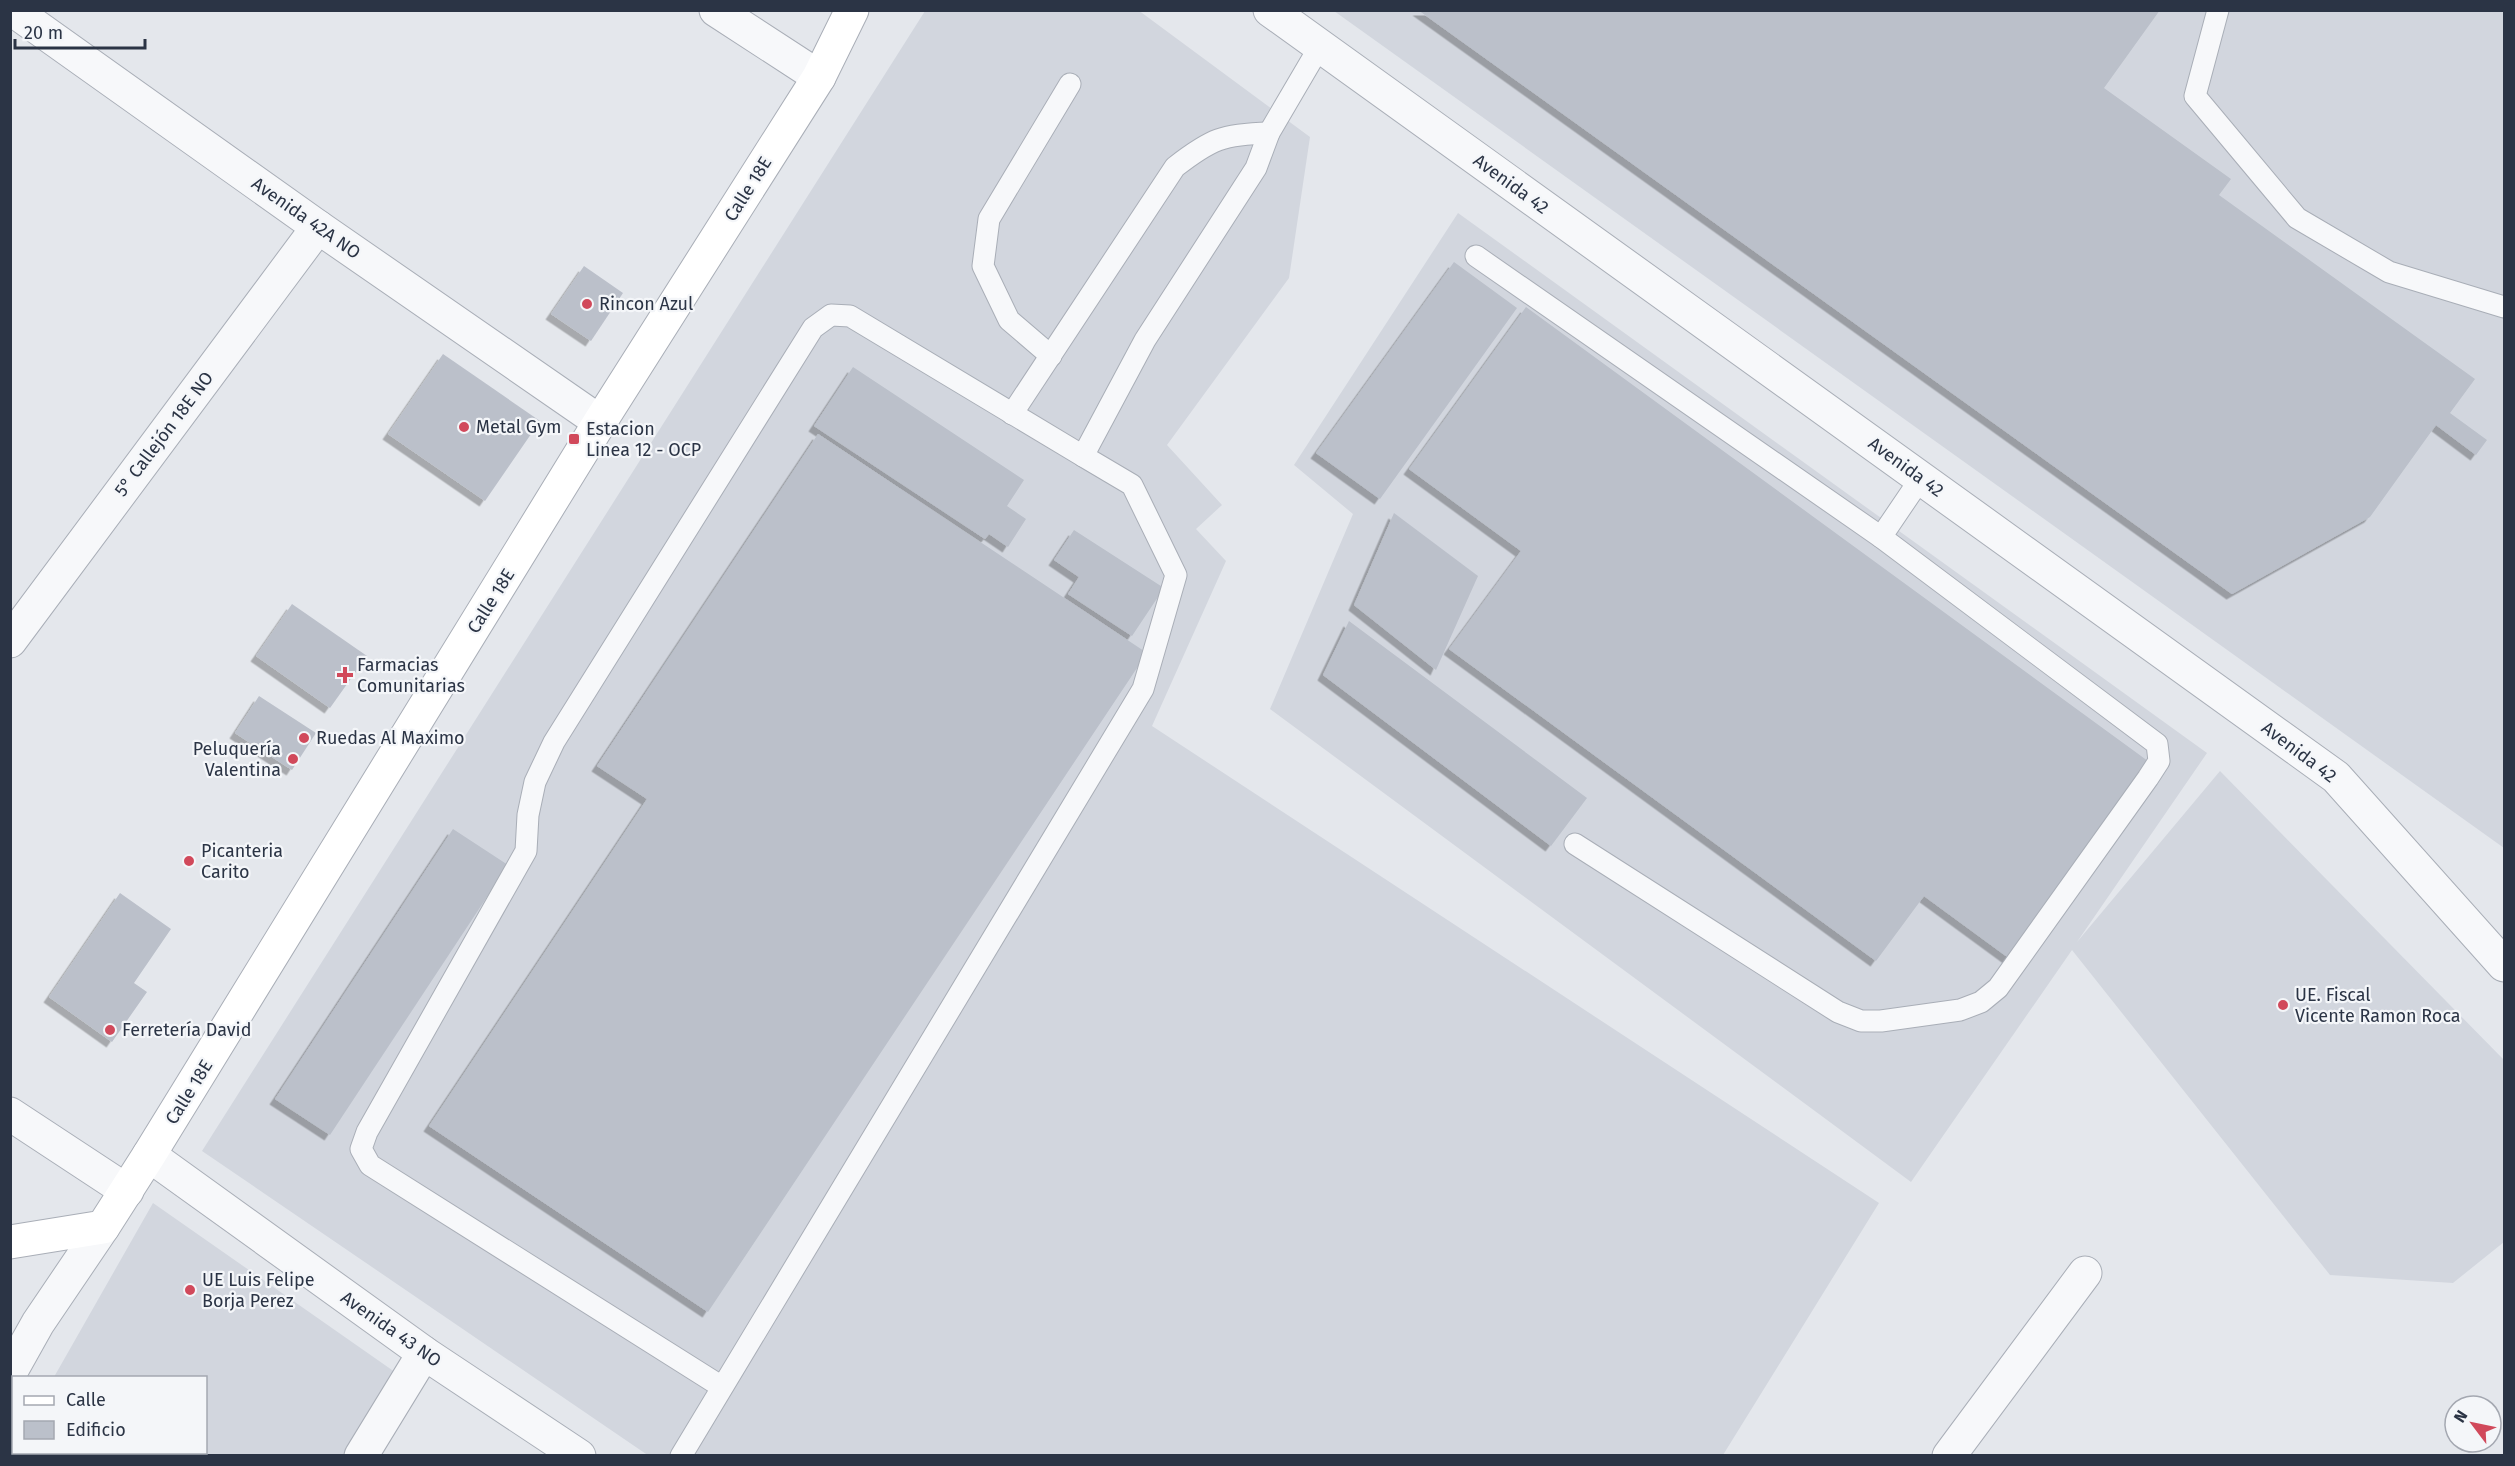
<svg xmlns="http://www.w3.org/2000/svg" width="2515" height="1466" font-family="'Fira Sans',sans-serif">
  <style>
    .built { fill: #d2d6de }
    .building { fill: #bbc0ca; filter: url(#shadow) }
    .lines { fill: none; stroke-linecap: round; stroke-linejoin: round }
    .lane-casing { stroke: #a9aeb7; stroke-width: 23 }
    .street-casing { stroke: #a9aeb7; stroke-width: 35 }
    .secondary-casing { stroke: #a9aeb7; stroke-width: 35 }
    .lane { stroke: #f7f8fa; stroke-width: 21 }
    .street { stroke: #f7f8fa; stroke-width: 33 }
    .secondary { stroke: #fff; stroke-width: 33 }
    .poi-dot { fill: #d1495b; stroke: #f4f6f9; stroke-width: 2 }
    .labels { text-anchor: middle; stroke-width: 4.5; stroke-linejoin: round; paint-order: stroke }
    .street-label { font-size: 18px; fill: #2b3445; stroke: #f4f6f9 }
    .poi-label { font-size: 18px; fill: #2b3445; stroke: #f4f6f9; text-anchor: start }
  </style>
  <defs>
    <filter id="shadow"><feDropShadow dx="-5.5" dy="5.5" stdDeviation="0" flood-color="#0004"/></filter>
  </defs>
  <rect width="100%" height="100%" fill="#e4e7ec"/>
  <g class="built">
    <polygon points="1138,10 1310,137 1289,278 1167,445 1222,505 1196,529 1226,561 1152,726 1879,1203 1723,1455 649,1456 202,1151 925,11"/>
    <polygon points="1334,11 2504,11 2504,848"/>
    <polygon points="1458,213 2207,753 2077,942 2220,771 2504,1060 2504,1242 2453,1283 2330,1275 2072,950 1911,1182 1270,709 1353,514 1294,465"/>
    <polygon points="153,1203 402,1377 354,1455 28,1456 17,1453 206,1452 206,1378 54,1377"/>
  </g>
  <g class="building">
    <polygon points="1418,10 2160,10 2104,88 2231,179 2219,195 2475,379 2450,413 2487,440 2476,455 2436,425 2370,517 2232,594"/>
    <polygon points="1454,262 1517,308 1380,499 1316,453"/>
    <polygon points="584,266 623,293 591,341 551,314"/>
    <polygon points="1526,307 2152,764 2010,959 1924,896 1876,961 1449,649 1521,551 1409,469"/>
    <polygon points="443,354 540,421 485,501 388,434"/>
    <polygon points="853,367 1024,480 1007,506 1026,519 1008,547 989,534 985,539 814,426"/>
    <polygon points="818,434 1147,653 708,1312 429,1126 647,799 597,766"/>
    <polygon points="1394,513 1478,576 1436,670 1354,605"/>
    <polygon points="1074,530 1164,588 1132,636 1068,594 1079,577 1054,560"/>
    <polygon points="292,604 367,656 330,708 256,656"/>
    <polygon points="1349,621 1587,798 1551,846 1323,675"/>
    <polygon points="259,696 316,733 292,770 235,733"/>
    <polygon points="453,829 508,865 330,1135 275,1099"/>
    <polygon points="120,893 171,929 134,983 147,992 112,1042 49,997"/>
  </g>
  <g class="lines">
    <defs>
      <g id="lane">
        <polyline points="2218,10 2195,96 2297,218 2389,272 2504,307"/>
        <polyline points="1476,256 1881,537 1921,478"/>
        <polyline points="1051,356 1009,320 983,266 989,219 1070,84"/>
        <path d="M1012,414L1175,167C1211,139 1223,134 1269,133"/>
        <polyline points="1575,844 1838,1012 1861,1021 1881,1021 1960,1010 1981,1002 1998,988 2148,778 2159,761 2157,744 1881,537"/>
        <polyline points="722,1387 370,1165 361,1149 367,1132 526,851 528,815 535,782 554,742 813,328 831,315 850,316 1083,456"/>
        <polyline points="681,1456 1143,689 1176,575 1132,485 1083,456 1145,340 1256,168 1269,133 1320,46"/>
      </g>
      <g id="street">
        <polyline points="13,10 318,227 600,422"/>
        <polyline points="716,10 819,77"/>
        <polyline points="1270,10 2336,777 2504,965"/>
        <polyline points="10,641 318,227"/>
        <polyline points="10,1114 127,1191"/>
        <polyline points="149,1155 424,1353 579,1456"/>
        <polyline points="10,1373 38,1323 103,1227"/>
        <polyline points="361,1456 424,1353"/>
        <polyline points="1949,1456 2085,1273"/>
      </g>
      <polyline id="secondary" points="10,1242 103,1227 149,1155 600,422 819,77 852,10"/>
    </defs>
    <use href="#lane" class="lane-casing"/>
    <use href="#street" class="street-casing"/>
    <use href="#secondary" class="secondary-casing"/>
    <use href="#lane" class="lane"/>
    <use href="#street" class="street"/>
    <use href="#secondary" class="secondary"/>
  </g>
  <g class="poi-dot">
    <circle cx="587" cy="304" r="6"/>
    <circle cx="464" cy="427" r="6"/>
    <rect x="568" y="433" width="12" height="12" rx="3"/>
    <path d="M342 666h6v6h6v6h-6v6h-6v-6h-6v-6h6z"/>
    <circle cx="304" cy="738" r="6"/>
    <circle cx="293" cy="759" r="6"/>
    <circle cx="189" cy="861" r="6"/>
    <circle cx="2283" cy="1005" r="6"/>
    <circle cx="110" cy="1030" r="6"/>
    <circle cx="190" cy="1290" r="6"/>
  </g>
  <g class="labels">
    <g class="street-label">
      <text transform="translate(1511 184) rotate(36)" y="6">Avenida 42</text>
      <text transform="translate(748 189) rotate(-58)" y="6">Calle 18E</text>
      <text transform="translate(306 218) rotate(35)" y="6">Avenida 42A NO</text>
      <text transform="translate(164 434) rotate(-53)" y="6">5° Callejón 18E NO</text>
      <text transform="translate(1906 467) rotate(36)" y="6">Avenida 42</text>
      <text transform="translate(491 601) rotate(-58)" y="6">Calle 18E</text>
      <text transform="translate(2299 752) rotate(37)" y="6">Avenida 42</text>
      <text transform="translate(189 1092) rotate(-58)" y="6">Calle 18E</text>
      <text transform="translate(391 1329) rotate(35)" y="6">Avenida 43 NO</text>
    </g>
    <g class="poi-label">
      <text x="599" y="310">Rincon Azul</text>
      <text x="476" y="433">Metal Gym</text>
      <text x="586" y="435">Estacion<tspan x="586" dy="21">Linea 12 - OCP</tspan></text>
      <text x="357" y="671">Farmacias<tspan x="357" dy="21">Comunitarias</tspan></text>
      <text x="316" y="744">Ruedas Al Maximo</text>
      <text x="281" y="755" text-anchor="end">Peluquería<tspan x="281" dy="21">Valentina</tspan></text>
      <text x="201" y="857">Picanteria<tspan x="201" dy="21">Carito</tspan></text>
      <text x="2295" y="1001">UE. Fiscal<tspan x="2295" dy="21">Vicente Ramon Roca</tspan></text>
      <text x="122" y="1036">Ferretería David</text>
      <text x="202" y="1286">UE Luis Felipe<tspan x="202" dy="21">Borja Perez</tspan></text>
    </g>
  </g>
  <rect width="2515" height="1466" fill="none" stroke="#2b3445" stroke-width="24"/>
  <rect x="12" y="1376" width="195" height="78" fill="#f4f6f9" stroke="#a4a8b1" stroke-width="1.5"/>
  <rect x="24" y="1396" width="30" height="9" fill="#ffffff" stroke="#a4a8b1" stroke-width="1.5"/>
  <text x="66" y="1406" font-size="18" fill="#2b3445">Calle</text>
  <rect x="24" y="1421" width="30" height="18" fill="#bbc0ca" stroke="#a4a8b1" stroke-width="1.5"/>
  <text x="66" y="1436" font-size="18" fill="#2b3445">Edificio</text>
  <g transform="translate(2473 1424) rotate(302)"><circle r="28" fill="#f4f6f9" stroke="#a4a8b1" stroke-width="1.5"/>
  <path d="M0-4.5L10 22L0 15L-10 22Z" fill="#d1495b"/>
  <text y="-9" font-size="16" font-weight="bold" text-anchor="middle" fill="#2b3445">N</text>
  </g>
  <path d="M15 39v9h130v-9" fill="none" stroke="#2b3445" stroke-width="3"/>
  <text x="24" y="39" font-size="18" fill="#2b3445" stroke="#f4f6f9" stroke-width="4.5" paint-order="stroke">20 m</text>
</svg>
